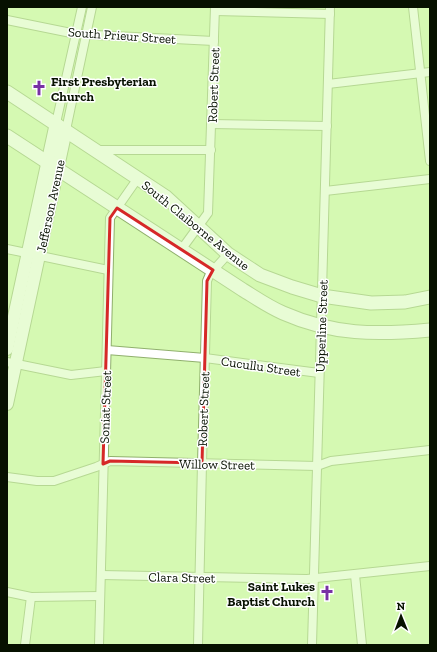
<svg xmlns="http://www.w3.org/2000/svg" width="437" height="652" font-family="'Zilla Slab',serif">
  <style>
    .lines { fill: none; stroke-linecap: round; stroke-linejoin: round }
    .street-casing { stroke: #90b06d; stroke-width: 10 }
    .secondary-casing { stroke: #90b06d; stroke-width: 14 }
    .primary-casing { stroke: #90b06d; stroke-width: 15 }
    .street { stroke: #fff; stroke-width: 8 }
    .secondary { stroke: #fff; stroke-width: 12 }
    .primary { stroke: #fff; stroke-width: 13 }
    .marked { fill: none; stroke: #d62828; stroke-width: 3; stroke-linejoin: round }
    .labels { text-anchor: middle; stroke-width: 3; stroke-linejoin: round; paint-order: stroke }
    .street-label { font-size: 13px; fill: #071100; stroke: #fff }
    .poi-label { font-size: 13px; font-weight: bold; fill: #071100; stroke: #fff; text-anchor: start }
  </style>
  <rect width="100%" height="100%" fill="#d6f9b2"/>
  <g class="lines">
    <defs>
      <g id="street">
        <polyline points="413,7 430,161"/>
        <polyline points="215,11 330,14"/>
        <polyline points="7,20 76,34 214,41"/>
        <polyline points="328,84 430,72"/>
        <polyline points="56,123 82,7"/>
        <polyline points="211,124 327,126"/>
        <polyline points="66,130 92,7"/>
        <polyline points="98,150 211,150"/>
        <polyline points="325,191 430,179"/>
        <polyline points="7,249 108,270"/>
        <polyline points="181,250 208,213 215,7"/>
        <polyline points="107,350 205,358 319,373"/>
        <polyline points="7,362 71,375 106,371"/>
        <polyline points="7,477 37,481 54,481 96,467 110,461 317,466 331,461 430,450"/>
        <polyline points="101,575 307,579 430,566"/>
        <polyline points="355,575 362,645"/>
        <polyline points="7,592 31,597 100,596"/>
        <polyline points="25,645 31,597"/>
        <polyline points="99,645 110,218 138,178"/>
        <polyline points="198,645 202,463 207,281 210,274 228,254"/>
        <polyline points="312,645 330,7"/>
      </g>
      <g id="secondary">
        <polyline points="7,349 56,123"/>
        <polyline points="7,404 66,130"/>
      </g>
      <g id="primary">
        <polyline points="7,92 166,197 228,254 260,275 292,287 322,296 371,303 405,302 430,297"/>
        <path d="M7,136L243,290C256,298 269,307 283,313C333,335 376,335 430,330"/>
      </g>
    </defs>
    <use href="#street" class="street-casing"/>
    <use href="#secondary" class="secondary-casing"/>
    <use href="#primary" class="primary-casing"/>
    <use href="#street" class="street"/>
    <use href="#secondary" class="secondary"/>
    <use href="#primary" class="primary"/>
  </g>
  <path d="M0 0H437V652H0ZM117,208L213,270L207,281L202,463L110,461L103,464L110,218Z" fill="#d6f9b2" fill-opacity=".55" fill-rule="evenodd"/>
  <path class="marked" d="M117,208L213,270L207,281L202,463L110,461L103,464L110,218Z"/>
  <defs>
    <symbol id="church-bare" viewBox="-9 -9 18 18"><path d="M-1.2-6h2.4v3.5h3.3v2.4h-3.3V6h-2.4V-.1h-3.3v-2.4h3.3Z" fill="#7831a4" stroke="#fff" stroke-width="2.5" paint-order="stroke"/></symbol>
  </defs>
  <g fill-rule="evenodd">
    <use href="#church-bare" x="28" y="77" width="22" height="22"/>
    <use href="#church-bare" x="316" y="582" width="22" height="22"/>
  </g>
  <g class="labels">
    <g class="street-label">
      <text transform="translate(122 35) rotate(4)" y="5">South Prieur Street</text>
      <text transform="translate(213 85) rotate(-88)" y="5">Robert Street</text>
      <text transform="translate(50 206) rotate(-78)" y="5">Jefferson Avenue</text>
      <text transform="translate(196 225) rotate(39)" y="5">South Claiborne Avenue</text>
      <text transform="translate(321 326) rotate(-88)" y="5">Upperline Street</text>
      <text transform="translate(261 366) rotate(8)" y="5">Cucullu Street</text>
      <text transform="translate(105 407) rotate(-88)" y="5">Soniat Street</text>
      <text transform="translate(203 409) rotate(-88)" y="5">Robert Street</text>
      <text transform="translate(217 464) rotate(1)" y="5">Willow Street</text>
      <text transform="translate(182 577) rotate(1)" y="5">Clara Street</text>
    </g>
    <g class="poi-label">
      <text x="51" y="86">First Presbyterian<tspan x="51" dy="15">Church</tspan></text>
      <text x="315" y="591" text-anchor="end">Saint Lukes<tspan x="315" dy="15">Baptist Church</tspan></text>
    </g>
  </g>
  <rect width="437" height="652" fill="none" stroke="#071100" stroke-width="16"/>
  <g transform="translate(401 616) rotate(359)" stroke="#ffffff" stroke-width="3" paint-order="stroke">
  <path d="M0-3L7 15L0 10L-7 15Z" fill="#071100"/>
  <text y="-6" font-size="11" font-weight="bold" text-anchor="middle" fill="#071100">N</text>
  </g>
</svg>
